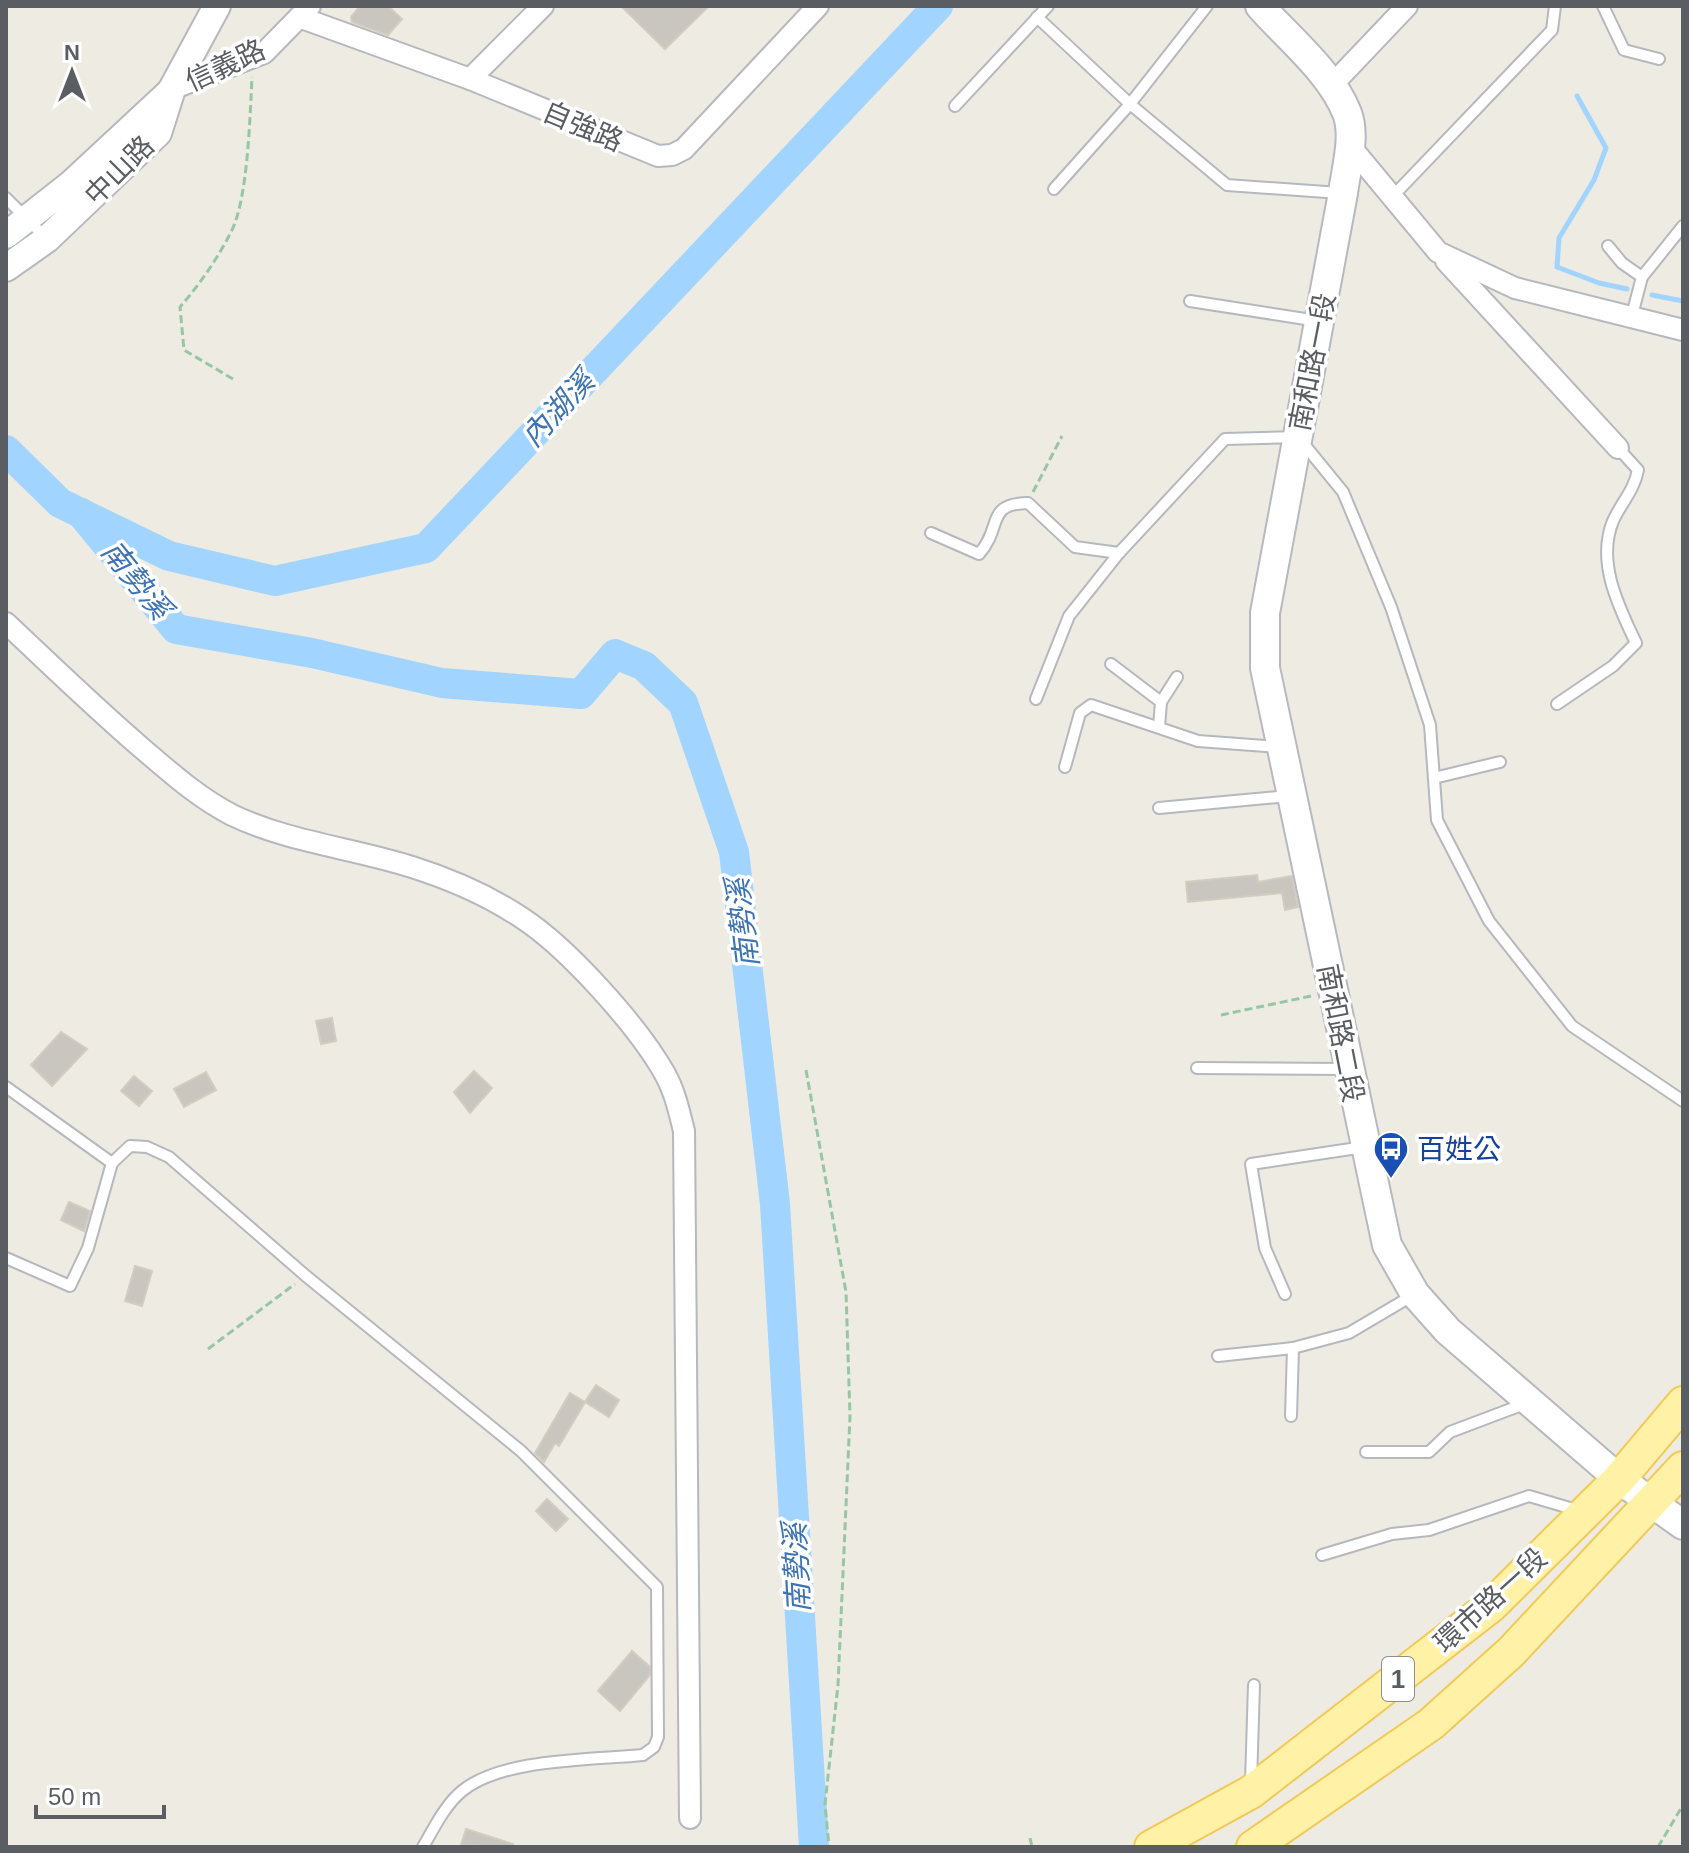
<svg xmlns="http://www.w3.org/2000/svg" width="1689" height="1853" font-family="Helvetica,'Noto Sans TC',sans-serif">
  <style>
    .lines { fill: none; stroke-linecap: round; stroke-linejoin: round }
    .stream { stroke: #a1d4ff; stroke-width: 5 }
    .river { stroke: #a1d4ff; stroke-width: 30 }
    .building { fill: #c8c6bf; stroke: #d2cdc0; stroke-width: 2 }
    .service-casing { stroke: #b5b8bd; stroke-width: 14 }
    .minor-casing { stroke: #b5b8bd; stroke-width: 24 }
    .tertiary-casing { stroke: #b5b8bd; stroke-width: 30 }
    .secondary-casing { stroke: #b6b9bf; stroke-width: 32 }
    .primary-casing { stroke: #f2c957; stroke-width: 36 }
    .path { stroke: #97c6a5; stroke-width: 3; stroke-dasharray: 8 4; stroke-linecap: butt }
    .service { stroke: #fff; stroke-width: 10 }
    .minor { stroke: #fff; stroke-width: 20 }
    .tertiary { stroke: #fff; stroke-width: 26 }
    .secondary { stroke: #fff; stroke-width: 28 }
    .primary { stroke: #fff2a6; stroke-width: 32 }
    .labels { text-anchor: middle; stroke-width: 7; stroke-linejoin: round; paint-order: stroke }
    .shield { fill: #fff; stroke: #8c8e92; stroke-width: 2 }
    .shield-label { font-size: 26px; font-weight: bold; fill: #5a5e63 }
    .street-label { font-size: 28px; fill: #5a5e63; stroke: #fff }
    .transit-label { font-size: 28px; fill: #164399; stroke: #fff; text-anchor: start }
    .water-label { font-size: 30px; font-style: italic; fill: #3d74b1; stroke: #fff }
  </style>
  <rect width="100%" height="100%" fill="#edebe2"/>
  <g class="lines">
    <g class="stream">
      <polyline points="1577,96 1606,148 1594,180 1559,238 1557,267 1599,283 1627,289"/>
      <polyline points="1652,295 1683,301"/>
    </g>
    <g class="river">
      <polyline points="6,450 60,503 169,556 275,581 426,548 938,6"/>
      <polyline points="81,513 176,629 312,653 442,683 581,694 615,654 644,666 683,703 734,852 775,1204 814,1847"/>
    </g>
  </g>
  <g class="building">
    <polygon points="360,6 388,6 402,19 388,35 352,22 351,17"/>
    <polygon points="621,6 709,6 665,49"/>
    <polygon points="1257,875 1258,882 1292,876 1298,907 1285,910 1282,893 1188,902 1186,882"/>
    <polygon points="332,1018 336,1041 321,1044 316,1021"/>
    <polygon points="61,1032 87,1049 52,1086 31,1065"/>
    <polygon points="474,1071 492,1088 470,1113 454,1092"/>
    <polygon points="206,1072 216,1090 184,1107 174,1089"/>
    <polygon points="134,1076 152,1091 139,1106 121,1091"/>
    <polygon points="69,1202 90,1211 84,1231 61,1220"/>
    <polygon points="135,1266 152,1271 142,1306 125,1301"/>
    <polygon points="596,1385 619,1400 609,1417 585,1402"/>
    <polygon points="570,1393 585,1402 559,1446 555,1443 544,1462 535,1453"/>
    <polygon points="547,1499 568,1519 556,1531 536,1511"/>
    <polygon points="632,1651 650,1667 650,1675 620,1711 598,1691"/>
    <polygon points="466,1829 513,1844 513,1847 461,1845"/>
  </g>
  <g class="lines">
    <defs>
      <g id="service">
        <polyline points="1603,6 1624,50 1659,59"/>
        <polyline points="1037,17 1130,104 1227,185 1340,193"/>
        <polyline points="955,106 1048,6"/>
        <polyline points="1054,189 1130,104 1207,6"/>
        <polyline points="1393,196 1552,30 1555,6"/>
        <polyline points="6,198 47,239"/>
        <polyline points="1608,246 1622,263 1642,277"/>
        <polyline points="1190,301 1318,321"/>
        <polyline points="1631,319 1642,277 1683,226"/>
        <path d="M931,533L979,554C1003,527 985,504 1028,503L1075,547L1119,553"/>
        <polyline points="1111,664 1161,702 1159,727"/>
        <polyline points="1036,699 1069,616 1119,553 1225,439 1298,437 1343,492 1391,607 1430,725 1437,820 1489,921 1572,1026 1683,1101"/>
        <polyline points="1161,702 1177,677"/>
        <path d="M1557,704L1613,666L1636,643C1619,607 1596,562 1613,521C1621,503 1634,491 1638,470L1618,448"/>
        <polyline points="1065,767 1080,713 1091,705 1198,741 1278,747"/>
        <polyline points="1434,778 1500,762"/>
        <polyline points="1159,808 1289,796"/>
        <polyline points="1197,1068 1347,1069"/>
        <path d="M6,1087L112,1163L130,1146L147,1147L169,1157L306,1276L521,1451L657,1587L658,1737L654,1747L643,1755C593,1760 502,1758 462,1791C445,1805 434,1828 423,1847"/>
        <polyline points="6,1258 70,1286 88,1248 112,1163"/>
        <polyline points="1285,1294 1265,1248 1251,1164 1364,1147"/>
        <polyline points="1218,1356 1293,1348 1349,1333 1415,1294"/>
        <polyline points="1291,1416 1293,1348"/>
        <polyline points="1366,1452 1429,1452 1450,1432 1527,1403"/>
        <polyline points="1322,1555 1392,1534 1429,1530 1529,1496 1580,1511"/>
        <polyline points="1251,1782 1254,1685"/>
      </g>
      <g id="minor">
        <polyline points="299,17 470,79 658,156 672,155 684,149 818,6"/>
        <polyline points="470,79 543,6"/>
        <polyline points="1331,86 1407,6"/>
        <polyline points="172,89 264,53 310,6"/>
        <polyline points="1350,146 1438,252 1515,288 1683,330"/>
        <polyline points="1446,261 1618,448"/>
        <path d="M6,623C52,666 96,709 144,750C172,774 199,798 232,815C288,842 353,848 412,867C450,879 489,896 522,918C568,948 638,1026 665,1074C675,1092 679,1111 684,1131L690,1818"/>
      </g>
      <g id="tertiary">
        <polyline points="6,235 71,184 170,92"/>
        <polyline points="6,268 47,239 158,133 172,89 217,6"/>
      </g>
      <path id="secondary" d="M1260,6C1288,38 1331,72 1347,113C1356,136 1346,169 1343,193L1265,613V668L1387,1245L1415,1294L1448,1331L1619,1479L1683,1525"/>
      <g id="primary">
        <polyline points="1151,1847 1251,1792 1492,1605 1619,1479 1683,1403"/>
        <polyline points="1253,1847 1431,1724 1511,1652 1683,1468"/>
      </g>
    </defs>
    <use href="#service" class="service-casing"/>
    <use href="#minor" class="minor-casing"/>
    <use href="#tertiary" class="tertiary-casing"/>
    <use href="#secondary" class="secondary-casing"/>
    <use href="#primary" class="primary-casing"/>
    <g class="path">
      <path d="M233,379L184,350L180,307C200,284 218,258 232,230C248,197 250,115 252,77"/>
      <polyline points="1033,492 1062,436"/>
      <polyline points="1221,1015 1311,996"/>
      <polyline points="806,1070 846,1292 850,1416 838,1685 825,1804 829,1847"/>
      <polyline points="208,1349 295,1284"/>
      <polyline points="1030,1838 1032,1847"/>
      <polyline points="1658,1847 1683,1805"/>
    </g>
    <use href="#service" class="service"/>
    <use href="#minor" class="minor"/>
    <use href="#tertiary" class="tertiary"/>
    <use href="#secondary" class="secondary"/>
    <use href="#primary" class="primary"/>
  </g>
  <defs>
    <symbol id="bus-pin" viewBox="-11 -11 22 30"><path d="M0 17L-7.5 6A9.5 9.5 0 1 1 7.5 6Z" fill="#1a4fb4" stroke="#fff"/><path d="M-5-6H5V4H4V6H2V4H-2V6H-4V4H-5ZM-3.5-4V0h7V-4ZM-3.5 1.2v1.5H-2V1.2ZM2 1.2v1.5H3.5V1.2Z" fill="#fff"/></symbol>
  </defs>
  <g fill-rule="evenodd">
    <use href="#bus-pin" x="1371" y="1129" width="40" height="54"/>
  </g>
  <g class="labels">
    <rect class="shield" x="1382" y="1657" width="32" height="44" rx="6"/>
    <g class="shield-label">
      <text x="1398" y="1688">1</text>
    </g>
    <g class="street-label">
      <text transform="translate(225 65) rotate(-25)" y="10">信義路</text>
      <text transform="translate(583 126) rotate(23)" y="10">自強路</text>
      <text transform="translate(119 170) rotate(-45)" y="10">中山路</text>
      <text transform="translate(1312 362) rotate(-79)" y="10">南和路一段</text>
      <text transform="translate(1341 1033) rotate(79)" y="10">南和路二段</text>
      <text transform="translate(1490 1600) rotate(-42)" y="10">環市路一段</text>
    </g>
    <g class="transit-label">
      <text x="1417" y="1159">百姓公</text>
    </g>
    <g class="water-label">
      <text transform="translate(558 409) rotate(-47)" y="10">內湖溪</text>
      <text transform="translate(136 580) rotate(51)" y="10">南勢溪</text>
      <text transform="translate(743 923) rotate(-97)" y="10">南勢溪</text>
      <text transform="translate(797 1568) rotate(-93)" y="10">南勢溪</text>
    </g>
  </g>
  <rect width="1689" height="1853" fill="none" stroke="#5a5e63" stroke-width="16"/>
  <g transform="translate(72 72)" stroke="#ffffff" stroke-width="6" paint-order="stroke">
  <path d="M0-6L14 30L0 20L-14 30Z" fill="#5a5e63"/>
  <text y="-12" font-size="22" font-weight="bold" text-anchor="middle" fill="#5a5e63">N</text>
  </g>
  <path d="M36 1805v12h128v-12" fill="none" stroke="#5a5e63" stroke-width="4"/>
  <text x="48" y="1805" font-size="24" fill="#5a5e63" stroke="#ffffff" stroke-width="6" paint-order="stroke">50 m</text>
</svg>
